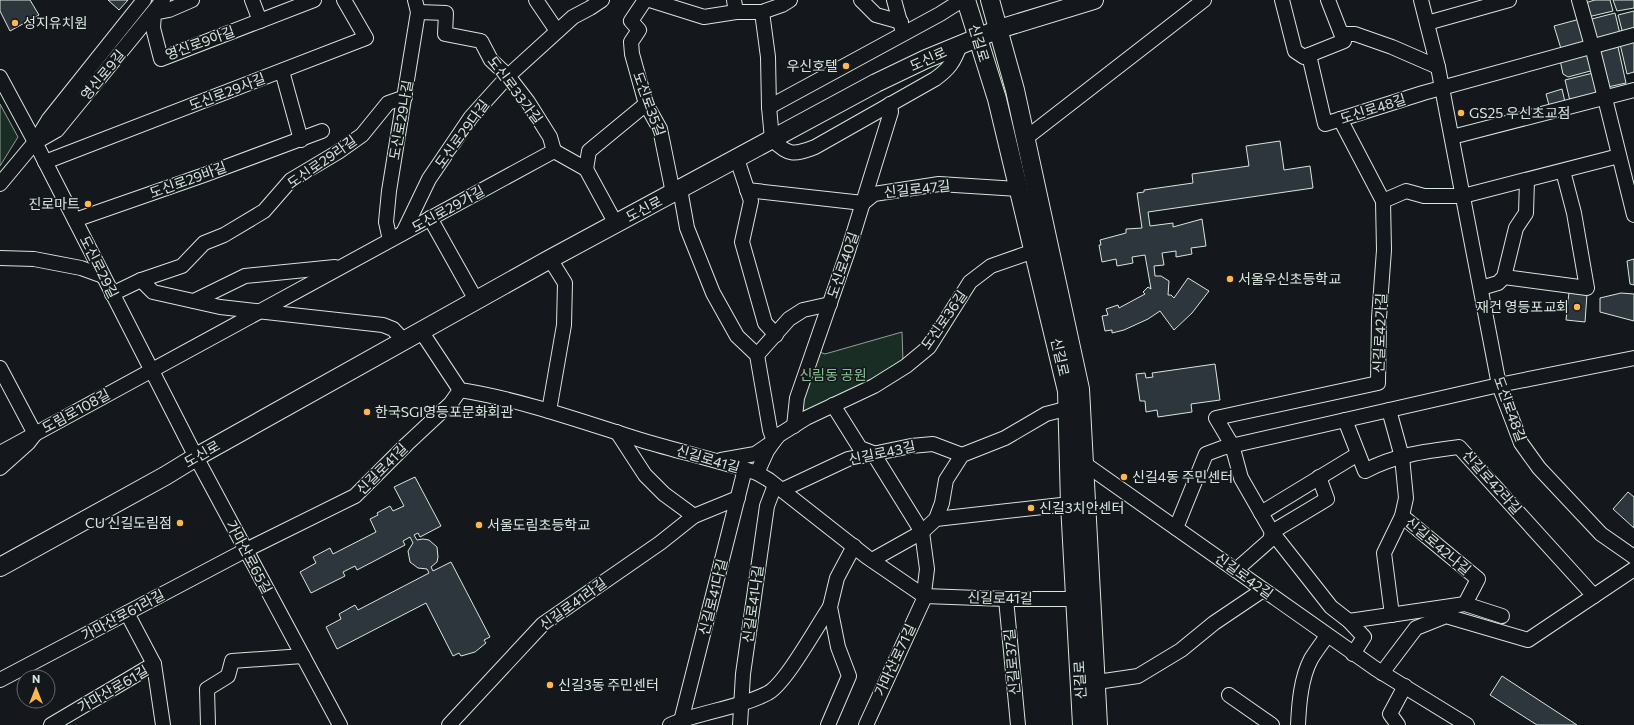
<svg xmlns="http://www.w3.org/2000/svg" width="1634" height="725" font-family="Commissioner,'Noto Sans KR',sans-serif">
  <style>
    .green { fill: #1a2d24; stroke: #939e99 }
    .building { fill: #2c363c; stroke: #d8e6dc }
    .lines { fill: none; stroke-linecap: round; stroke-linejoin: round }
    .minor-casing { stroke: #d8e6dc; stroke-width: 16 }
    .major-casing { stroke: #d8e6dc; stroke-width: 20 }
    .minor { stroke: #14181c; stroke-width: 14 }
    .major { stroke: #14181c; stroke-width: 18 }
    .poi-dot { fill: #ffb74d; stroke: #14181c; stroke-width: 1.5 }
    .labels { text-anchor: middle; stroke-width: 3; stroke-linejoin: round; paint-order: stroke }
    .poi-label { font-size: 14px; fill: #d8e6dc; stroke: #14181c; text-anchor: start }
    .street-label { font-size: 14px; fill: #d8e6dc; stroke: #14181c }
    .park-label { font-size: 14px; fill: #8ac095; stroke: #14181c }
  </style>
  <rect width="100%" height="100%" fill="#14181c"/>
  <g class="green">
    <polygon points="0,104 18,137 0,166"/>
    <polygon points="902,332 903,362 798,419 817,351 825,354"/>
  </g>
  <g class="building">
    <polygon points="0,0 30,0 39,15 10,31 0,11"/>
    <polygon points="108,0 128,0 119,10"/>
    <polygon points="1595,0 1610,0 1613,11 1588,17 1585,3"/>
    <polygon points="1613,0 1634,0 1634,8 1617,11"/>
    <polygon points="1634,11 1634,32 1623,34 1618,15"/>
    <polygon points="1615,13 1620,34 1598,40 1588,20"/>
    <polygon points="1580,19 1588,45 1562,52 1554,26"/>
    <polygon points="1634,41 1634,72 1627,74 1620,44"/>
    <polygon points="1618,47 1626,83 1608,87 1598,52"/>
    <polygon points="1581,53 1591,57 1594,70 1568,77 1563,74 1560,60"/>
    <polygon points="1593,73 1598,93 1570,101 1565,80"/>
    <polygon points="1562,89 1565,102 1549,105 1546,94"/>
    <polygon points="1280,141 1284,170 1310,166 1313,188 1148,212 1150,226 1173,223 1173,227 1202,219 1206,246 1191,248 1192,254 1176,257 1176,251 1162,253 1164,265 1154,266 1155,276 1161,276 1169,281 1168,295 1171,295 1174,298 1188,278 1209,291 1192,313 1174,330 1160,311 1148,319 1124,330 1112,333 1112,330 1105,331 1102,316 1108,315 1106,309 1118,305 1119,308 1145,294 1143,292 1148,287 1151,289 1145,255 1132,257 1133,263 1117,266 1116,259 1102,262 1099,245 1101,245 1100,240 1126,233 1126,229 1142,228 1137,193 1144,192 1144,190 1193,183 1192,174 1249,166 1246,146"/>
    <polygon points="1634,259 1634,285 1630,284 1627,261"/>
    <polygon points="1569,292 1587,294 1585,322 1566,320"/>
    <polygon points="1621,293 1634,294 1634,321 1600,312 1600,298"/>
    <polygon points="1215,364 1220,400 1191,404 1192,412 1158,417 1157,410 1146,412 1145,401 1140,401 1136,374 1145,373 1146,378 1153,377 1152,373"/>
    <polygon points="415,477 441,526 420,537 418,533 414,535 417,540 423,539 429,540 437,547 438,557 437,562 431,567 433,571 451,562 490,637 484,640 486,643 475,652 461,656 459,653 453,656 426,603 337,649 326,627 341,619 339,614 355,605 358,610 429,573 427,569 418,568 410,562 408,551 413,543 410,537 403,541 405,545 357,570 355,566 343,572 345,576 311,593 300,572 316,563 313,557 330,548 333,554 376,532 370,519 378,515 377,513 390,506 393,511 404,506 394,487"/>
    <polygon points="1628,492 1634,497 1634,528 1613,509"/>
    <polygon points="1502,676 1577,725 1537,725 1490,695"/>
  </g>
  <g class="lines">
    <defs>
      <g id="minor">
        <polyline points="192,0 169,10 154,13 153,28 161,59 314,0"/>
        <polyline points="252,0 260,21"/>
        <polyline points="536,0 557,31"/>
        <polyline points="645,0 631,21 639,30 631,42 632,54 646,104 660,129 673,193"/>
        <polyline points="650,0 704,17 736,12 762,12 782,5 790,0"/>
        <polyline points="734,0 736,12"/>
        <polyline points="861,0 876,15 901,22"/>
        <polyline points="894,0 902,29"/>
        <polyline points="1282,0 1295,51 1304,57 1344,41 1328,0"/>
        <polyline points="1421,0 1438,67 1499,385 1521,443 1539,468 1601,534 1634,557"/>
        <polyline points="1579,0 1592,46 1634,215"/>
        <polyline points="418,12 446,13 445,34 481,41 491,60 508,76 528,102 550,137 554,151"/>
        <path d="M762,12L768,57L769,107L772,139C788,156 794,155 815,147L935,79C949,69 954,62 960,45"/>
        <polyline points="1427,23 1509,0"/>
        <polyline points="1342,36 1346,34 1355,34 1392,47 1438,67"/>
        <polyline points="1309,55 1325,124 1423,93 1634,35"/>
        <polyline points="282,71 301,140"/>
        <polyline points="0,77 35,142 196,457 340,725"/>
        <polyline points="769,107 940,14 962,0"/>
        <polyline points="1340,119 1383,201 1384,250 1379,318 1378,383 1216,418 1232,445 1241,478 1272,532 1331,607 1349,621"/>
        <polyline points="1452,137 1634,90"/>
        <polyline points="1026,138 1204,0"/>
        <polyline points="36,142 57,130 163,0"/>
        <polyline points="554,151 586,169 616,224"/>
        <polyline points="737,159 751,201 742,242 765,323 776,335"/>
        <polyline points="45,162 366,38 344,0"/>
        <polyline points="586,169 589,151 646,104"/>
        <polyline points="0,184 35,142 49,119 144,0"/>
        <polyline points="680,189 687,228 713,293 737,336 757,355 770,430 774,441 767,451 757,473"/>
        <polyline points="747,190 863,203 874,194 939,184 1019,189"/>
        <polyline points="1383,201 1406,191 1424,196 1463,196 1619,156"/>
        <polyline points="430,218 476,300"/>
        <polyline points="75,220 204,175 322,131"/>
        <polyline points="403,233 429,179 471,117 508,76 573,17 590,8 602,0"/>
        <polyline points="390,240 386,222 389,191 418,12 415,0"/>
        <polyline points="0,258 34,259 81,268 103,276"/>
        <polyline points="1504,277 1587,288 1574,213 1563,171"/>
        <polyline points="141,280 153,292 220,307 383,325 393,329 404,341"/>
        <polyline points="1481,288 1498,283 1504,277 1516,228 1526,213 1527,180"/>
        <polyline points="112,294 141,280 182,266 204,243 224,235 264,211 291,180 338,152 362,135 388,103 405,97"/>
        <polyline points="194,301 245,276 335,267"/>
        <path d="M421,331L460,390C523,400 583,422 644,441C681,452 720,461 757,473L769,480L867,557L924,596L1006,599H1076"/>
        <polyline points="757,355 789,319 803,310 830,304"/>
        <polyline points="0,368 35,434 28,443 0,468"/>
        <polyline points="833,405 860,448 873,453 922,532 927,569 923,601 866,725"/>
        <polyline points="1389,410 1402,457 1406,498 1402,516 1384,553 1392,615"/>
        <polyline points="549,411 564,325 565,283 550,259"/>
        <path d="M1345,420L1365,471C1394,455 1427,451 1459,447L1594,596"/>
        <polyline points="794,426 797,398 848,251 891,112 890,104"/>
        <polyline points="617,432 645,475 664,494 694,516"/>
        <polyline points="0,453 554,151"/>
        <polyline points="721,460 755,454 774,441 779,435 806,418 874,386 906,366 929,347 970,282 991,266 1034,251"/>
        <polyline points="1085,464 1376,669 1467,725"/>
        <polyline points="782,490 848,459 911,446 933,444 962,455"/>
        <polyline points="1261,513 1358,454"/>
        <polyline points="1402,516 1478,579 1465,604"/>
        <polyline points="936,519 1070,504"/>
        <polyline points="1176,528 1206,454 1222,448 1499,385 1634,358"/>
        <polyline points="872,560 922,532 936,519 942,503 946,480 962,455 1005,438 1046,414 1069,408"/>
        <polyline points="1236,570 1270,540 1272,532 1327,499 1319,477"/>
        <polyline points="1006,599 1018,725"/>
        <polyline points="127,613 154,664 163,725"/>
        <polyline points="1353,654 1364,637 1349,621 1465,604 1502,616"/>
        <polyline points="1382,673 1416,628 1446,616 1528,640 1634,569"/>
        <polyline points="0,680 246,550 355,496 407,444 451,403 460,390"/>
        <polyline points="1097,682 1138,676 1181,650 1214,623 1263,590"/>
        <polyline points="1229,695 1272,725"/>
        <polyline points="51,725 154,664"/>
        <polyline points="208,725 207,689 228,676 232,661 303,656"/>
        <polyline points="449,725 543,624 660,543 694,516 738,498"/>
        <path d="M670,725C701,711 737,709 768,693C786,683 817,626 830,607"/>
        <polyline points="680,725 745,469"/>
        <polyline points="740,725 743,674 767,506 775,485"/>
        <polyline points="828,725 849,676 838,647 830,607 837,578 854,546"/>
        <path d="M1298,725C1299,703 1301,678 1311,659C1316,651 1322,643 1327,636"/>
        <polyline points="1398,725 1390,714 1405,686"/>
      </g>
      <g id="major">
        <polyline points="966,0 997,99 1067,391 1070,504 1082,725"/>
        <polyline points="990,0 1015,90 1080,389 1098,725"/>
        <polyline points="0,567 165,476 196,457 550,259 876,83 926,59 999,29 1094,0"/>
      </g>
    </defs>
    <use href="#minor" class="minor-casing"/>
    <use href="#major" class="major-casing"/>
    <use href="#minor" class="minor"/>
    <use href="#major" class="major"/>
  </g>
  <g class="poi-dot">
    <circle cx="15" cy="23" r="4"/>
    <circle cx="846" cy="66" r="4"/>
    <circle cx="1461" cy="113" r="4"/>
    <circle cx="88" cy="204" r="4"/>
    <circle cx="1230" cy="279" r="4"/>
    <circle cx="1577" cy="307" r="4"/>
    <circle cx="367" cy="412" r="4"/>
    <circle cx="1124" cy="477" r="4"/>
    <circle cx="1031" cy="508" r="4"/>
    <circle cx="180" cy="523" r="4"/>
    <circle cx="479" cy="525" r="4"/>
    <circle cx="550" cy="685" r="4"/>
  </g>
  <g class="labels">
    <g class="poi-label">
      <text x="23" y="28">성지유치원</text>
      <text x="838" y="71" text-anchor="end">우신호텔</text>
      <text x="1469" y="118">GS25 우신초교점</text>
      <text x="80" y="209" text-anchor="end">진로마트</text>
      <text x="1238" y="284">서울우신초등학교</text>
      <text x="1569" y="312" text-anchor="end">재건 영등포교회</text>
      <text x="375" y="417">한국SGI영등포문화회관</text>
      <text x="1132" y="482">신길4동 주민센터</text>
      <text x="1039" y="513">신길3치안센터</text>
      <text x="172" y="528" text-anchor="end">CU 신길도림점</text>
      <text x="487" y="530">서울도림초등학교</text>
      <text x="558" y="690">신길3동 주민센터</text>
    </g>
    <g class="street-label">
      <text transform="translate(200 43) rotate(-20)" y="5">영신로9아길</text>
      <text transform="translate(979 43) rotate(73)" y="5">신길로</text>
      <text transform="translate(928 59) rotate(-24)" y="5">도신로</text>
      <text transform="translate(103 75) rotate(-50)" y="5">영신로9길</text>
      <text transform="translate(515 90) rotate(53)" y="5">도신로33가길</text>
      <text transform="translate(227 92) rotate(-21)" y="5">도신로29사길</text>
      <text transform="translate(649 104) rotate(70)" y="5">도신로35길</text>
      <text transform="translate(1373 109) rotate(-18)" y="5">도신로48길</text>
      <text transform="translate(401 120) rotate(-80)" y="5">도신로29나길</text>
      <text transform="translate(462 134) rotate(-54)" y="5">도신로29다길</text>
      <text transform="translate(322 162) rotate(-35)" y="5">도신로29라길</text>
      <text transform="translate(188 180) rotate(-20)" y="5">도신로29바길</text>
      <text transform="translate(917 189) rotate(-6)" y="5">신길로47길</text>
      <text transform="translate(448 209) rotate(-29)" y="5">도신로29가길</text>
      <text transform="translate(644 209) rotate(-28)" y="5">도신로</text>
      <text transform="translate(843 265) rotate(-71)" y="5">도신로40길</text>
      <text transform="translate(99 267) rotate(63)" y="5">도신로29길</text>
      <text transform="translate(944 320) rotate(-55)" y="5">도신로36길</text>
      <text transform="translate(1380 333) rotate(-88)" y="5">신길로42가길</text>
      <text transform="translate(1060 357) rotate(77)" y="5">신길로</text>
      <text transform="translate(1510 409) rotate(70)" y="5">도신로48길</text>
      <text transform="translate(76 411) rotate(-29)" y="5">도림로108길</text>
      <text transform="translate(882 453) rotate(-12)" y="5">신길로43길</text>
      <text transform="translate(202 454) rotate(-30)" y="5">도신로</text>
      <text transform="translate(708 459) rotate(16)" y="5">신길로41길</text>
      <text transform="translate(382 469) rotate(-45)" y="5">신길로41길</text>
      <text transform="translate(1492 482) rotate(48)" y="5">신길로42라길</text>
      <text transform="translate(1438 546) rotate(40)" y="5">신길로42나길</text>
      <text transform="translate(249 557) rotate(62)" y="5">가마산로65길</text>
      <text transform="translate(1244 576) rotate(36)" y="5">신길로42길</text>
      <text transform="translate(713 597) rotate(-76)" y="5">신길로41다길</text>
      <text transform="translate(1000 598) rotate(1)" y="5">신길로41길</text>
      <text transform="translate(573 604) rotate(-36)" y="5">신길로41라길</text>
      <text transform="translate(753 604) rotate(-82)" y="5">신길로41나길</text>
      <text transform="translate(123 615) rotate(-28)" y="5">가마산로61라길</text>
      <text transform="translate(895 660) rotate(-65)" y="5">가마산로71길</text>
      <text transform="translate(1012 662) rotate(-95)" y="5">신길로37길</text>
      <text transform="translate(1080 680) rotate(-93)" y="5">신길로</text>
      <text transform="translate(113 689) rotate(-30)" y="5">가마산로61길</text>
    </g>
    <g class="park-label">
      <text x="833" y="380">신림동 공원</text>
    </g>
  </g>
  <g transform="translate(36 689)"><circle r="19" fill="#14181c" stroke="#626a69"/>
  <path d="M0-3L7 15L0 10L-7 15Z" fill="#ffb74d"/>
  <text y="-6" font-size="11" font-weight="bold" text-anchor="middle" fill="#d8e6dc">N</text>
  </g>
</svg>
